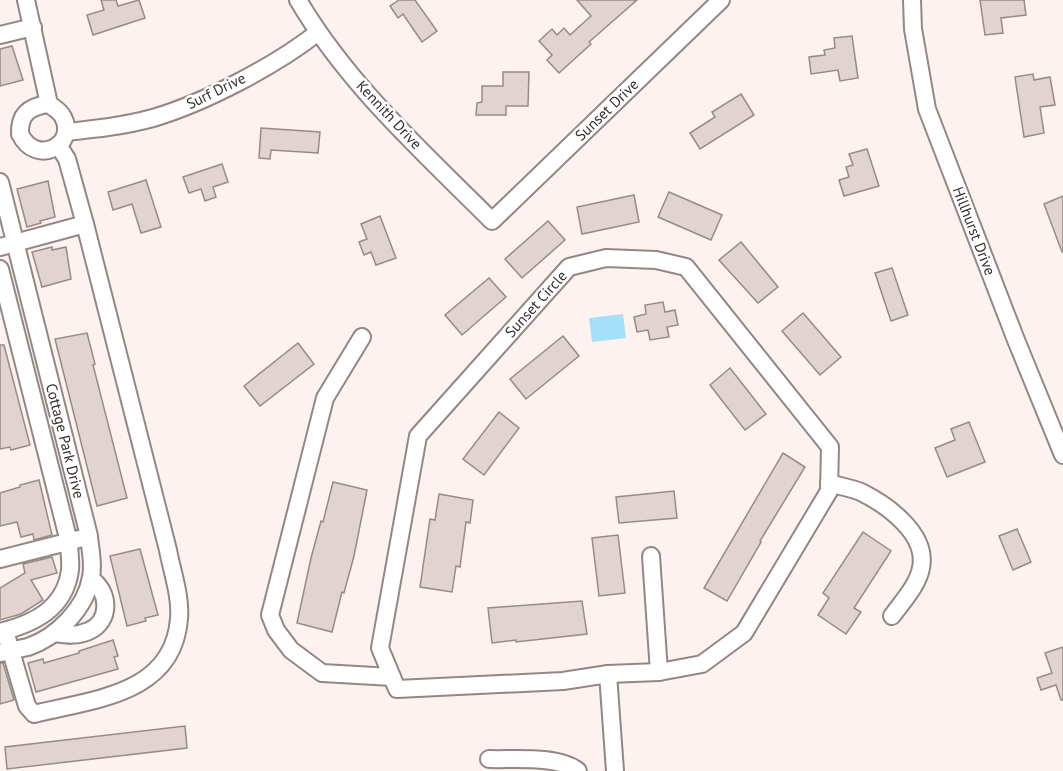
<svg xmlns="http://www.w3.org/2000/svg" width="1063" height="771" font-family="'PT Sans',sans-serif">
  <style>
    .water { fill: #a4e1f8 }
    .building { fill: #e0d3d0; stroke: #978a88; stroke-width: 1.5 }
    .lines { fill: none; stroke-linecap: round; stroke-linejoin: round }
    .minor-casing { stroke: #938785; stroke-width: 20 }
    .minor { stroke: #fff; stroke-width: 16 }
    .labels { text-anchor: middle; stroke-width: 5; stroke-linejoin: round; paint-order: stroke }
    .street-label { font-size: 15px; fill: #342f2e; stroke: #fff }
  </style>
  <rect width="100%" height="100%" fill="#fdf2f0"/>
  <polygon class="water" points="623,314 626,338 592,342 589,318"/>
  <g class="building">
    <polygon points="101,0 116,0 118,6 139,0 145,18 93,35 87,15 104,10"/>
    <polygon points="399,0 415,0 437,31 422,42 403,14 398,18 390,6"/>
    <polygon points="577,0 637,0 589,42 591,44 559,73 547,60 552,55 539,41 552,29 557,35 564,28 570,35 591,16"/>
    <polygon points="980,0 1024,0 1026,15 1001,18 1003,33 985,35"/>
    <polygon points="852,36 858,78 840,81 838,70 811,74 809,57 825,55 824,50 835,48 834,38"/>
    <polygon points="12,46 23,80 0,86 0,49"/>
    <polygon points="503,72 529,72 528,106 506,106 506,115 476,115 477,103 482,102 482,86 503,86"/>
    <polygon points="1033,74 1034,80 1050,77 1055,105 1040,107 1044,133 1024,137 1015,77"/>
    <polygon points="741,94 754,115 700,149 690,133 715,117 712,112"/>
    <polygon points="261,128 320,132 318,153 271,150 270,159 259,158"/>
    <polygon points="867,149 879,186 844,196 839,180 849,177 846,167 853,165 849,154"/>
    <polygon points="222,164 228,182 213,187 216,197 205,201 201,189 189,193 183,177"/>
    <polygon points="146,180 161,227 141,233 132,204 113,210 108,192"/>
    <polygon points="48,181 55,217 40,221 41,223 27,227 17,189"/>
    <polygon points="669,192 722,215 711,240 658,217"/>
    <polygon points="634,195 639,222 582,234 577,207"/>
    <polygon points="1063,196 1063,251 1062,252 1044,204"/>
    <polygon points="380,216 396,258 376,265 371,252 364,255 359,242 367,239 361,224"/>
    <polygon points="548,221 565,240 522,278 505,259"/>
    <polygon points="741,242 778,287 758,303 719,260"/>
    <polygon points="52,247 52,250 66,247 71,279 42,287 32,252"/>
    <polygon points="892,268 908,315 891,321 875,273"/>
    <polygon points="489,278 506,297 462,335 445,315"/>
    <polygon points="663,302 665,312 675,310 678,325 667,327 669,337 650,340 648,330 637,332 634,317 646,314 645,305"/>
    <polygon points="803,313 841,357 820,375 782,331"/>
    <polygon points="87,333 95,364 93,365 127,498 97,506 55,339"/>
    <polygon points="563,336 579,356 526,399 510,379"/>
    <polygon points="298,343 314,364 260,406 244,386"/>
    <polygon points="0,345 4,345 30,445 11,450 10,447 0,449"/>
    <polygon points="730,368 766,414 745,430 710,385"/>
    <polygon points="499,412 519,428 484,475 463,459"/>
    <polygon points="969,422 985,462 947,477 935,448 955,440 951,429"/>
    <polygon points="783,453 805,467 760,541 761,542 727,601 704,588"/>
    <polygon points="39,480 52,535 34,540 33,534 21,537 17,522 0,526 0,493 20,487 20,485"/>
    <polygon points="333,482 367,490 354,556 344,593 342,592 332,632 297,623 311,558 321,521 323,522"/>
    <polygon points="674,491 677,518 619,523 616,497"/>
    <polygon points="439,494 473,500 470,523 466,522 460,567 456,566 452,592 420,587 430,519 435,520"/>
    <polygon points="1017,529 1031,562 1013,570 999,536"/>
    <polygon points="863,532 891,551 854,608 861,612 846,634 818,615 829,598 823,593"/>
    <polygon points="618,535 625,593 599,596 592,538"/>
    <polygon points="140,549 158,615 145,618 146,621 127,626 110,556"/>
    <polygon points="52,557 57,573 31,580 43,600 21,614 0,620 0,588 25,573 23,564"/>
    <polygon points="582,601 587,634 516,642 516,640 492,643 488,608"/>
    <polygon points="113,640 118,656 114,657 118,669 36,692 28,663 43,659 44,663 79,653 79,651"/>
    <polygon points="1063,647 1063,700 1061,700 1056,685 1041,690 1037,678 1052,673 1045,653"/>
    <polygon points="0,663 3,663 14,700 0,704"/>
    <polygon points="185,726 187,748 7,769 5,747"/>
  </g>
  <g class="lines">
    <defs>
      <g id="minor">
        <polyline points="26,0 49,104"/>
        <path d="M298,0C348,85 423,152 492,221L721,0"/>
        <polyline points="912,0 913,29 927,109 1016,340 1063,455"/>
        <polyline points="0,35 33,27"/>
        <path d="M49,104C54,108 60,111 63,117C78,145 36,167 20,134C19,113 31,106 49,104Z"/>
        <path d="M66,132C95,129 124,126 153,118C204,103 275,66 317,33"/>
        <path d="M0,182L89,536C90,549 94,564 91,577C86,608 57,637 28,647C19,649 10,650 1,653"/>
        <polyline points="0,247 85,224"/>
        <polygon points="606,258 656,260 686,267 830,447 829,491 744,633 702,664 659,672 608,674 563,681 397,689 380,648 418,436 569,267"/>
        <path d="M0,269L69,542C69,551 71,561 70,570C65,609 33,624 0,632"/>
        <polyline points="362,337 325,398 270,615 276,630 291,650 322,673 392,677"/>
        <path d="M829,483C839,486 851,488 861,492C887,505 928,534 921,568C918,585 902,602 892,616"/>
        <polyline points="651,556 659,672"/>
        <polyline points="0,559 79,539"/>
        <path d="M5,631L27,706L34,714C93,699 173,695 179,619C181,596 172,572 168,550L85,224L67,159L58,145"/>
        <path d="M55,633C68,635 77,636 89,631C111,621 110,592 91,579"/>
        <polyline points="608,674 615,771"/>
        <path d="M489,759C513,760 559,755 578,771"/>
      </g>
    </defs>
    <use href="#minor" class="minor-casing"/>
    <use href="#minor" class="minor"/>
  </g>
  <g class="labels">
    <g class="street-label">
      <text transform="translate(216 91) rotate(-26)" y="5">Surf Drive</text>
      <text transform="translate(607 110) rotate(-44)" y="5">Sunset Drive</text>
      <text transform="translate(389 115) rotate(47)" y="5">Kennith Drive</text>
      <text transform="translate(974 231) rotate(69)" y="5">Hillhurst Drive</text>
      <text transform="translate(536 304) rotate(-48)" y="5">Sunset Circle</text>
      <text transform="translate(65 441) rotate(76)" y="5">Cottage Park Drive</text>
    </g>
  </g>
</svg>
